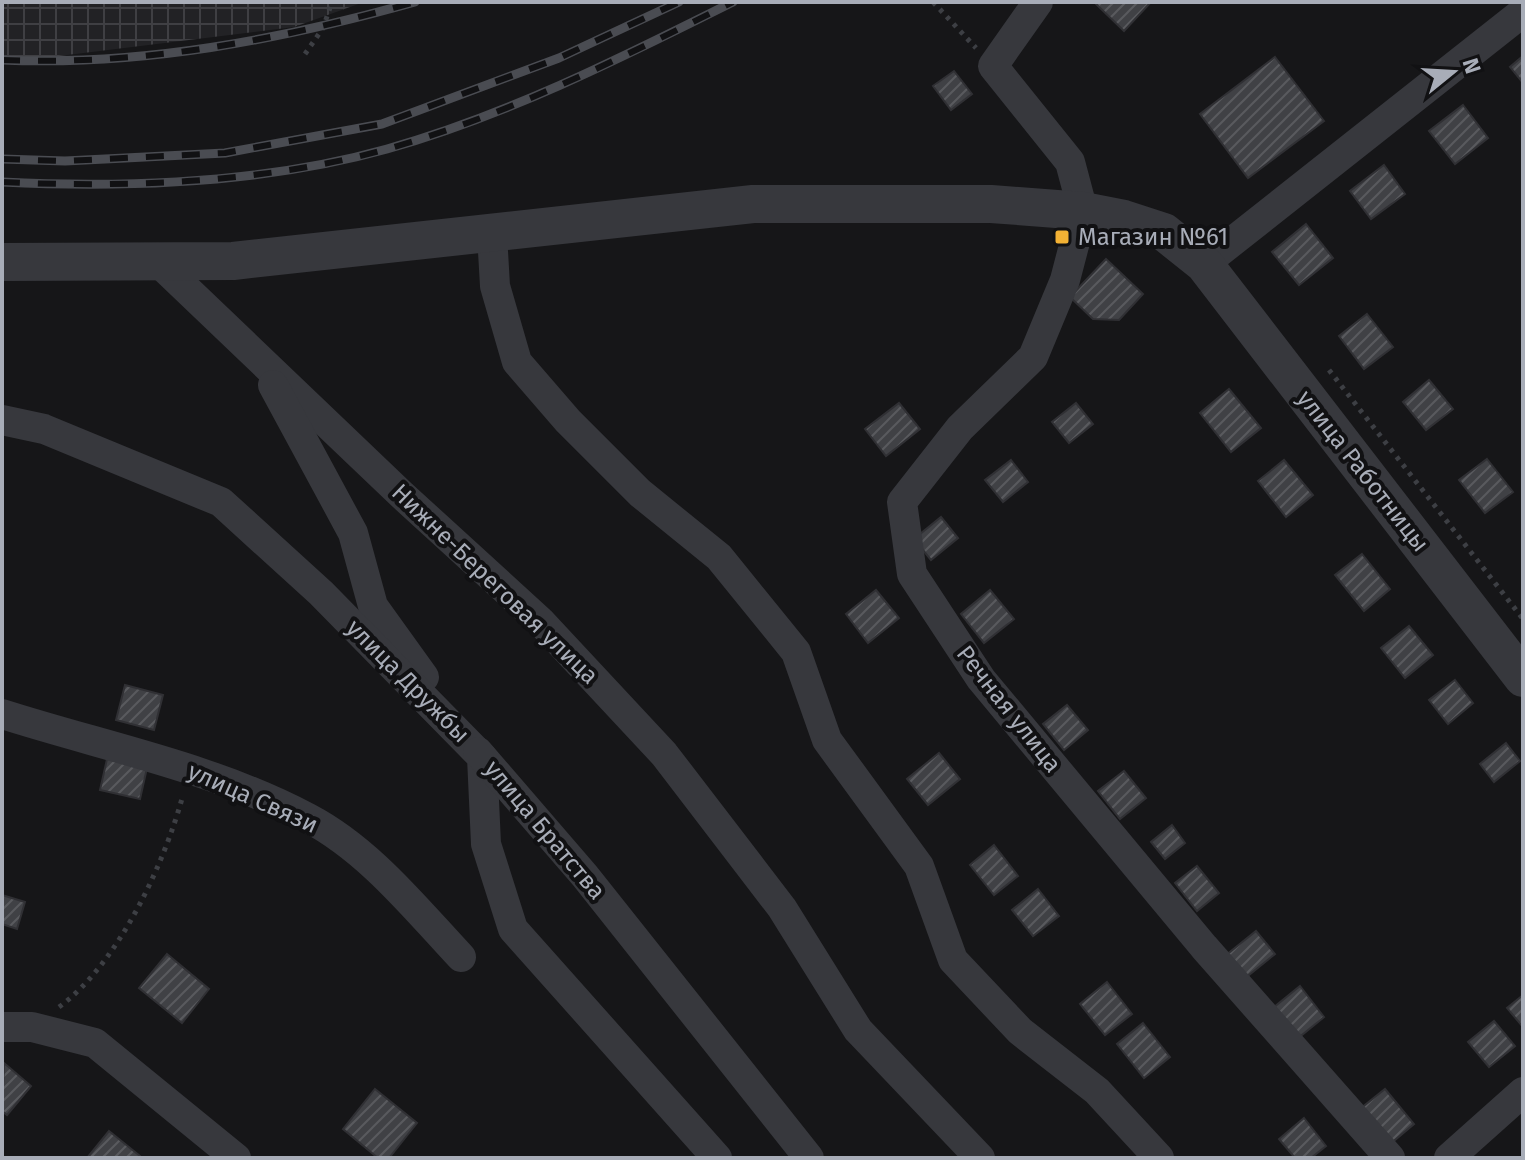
<svg xmlns="http://www.w3.org/2000/svg" width="1525" height="1160" font-family="'Fira Sans',sans-serif">
  <style>
    .industrial { fill: url(#industrial-grid) }
    .building { fill: url(#building-hatch); stroke: #303034; stroke-width: 2 }
    .lines { fill: none; stroke-linecap: round; stroke-linejoin: round }
    .path { stroke: #3d3f44; stroke-width: 5; stroke-dasharray: 4 6; stroke-linecap: butt }
    .minor { stroke: #37383d; stroke-width: 30 }
    .tertiary { stroke: #37383d; stroke-width: 38 }
    .rail-casing { stroke: #4a4c52; stroke-width: 9 }
    .rail { stroke: #111113; stroke-width: 6; stroke-dasharray: 18; stroke-linecap: butt }
    .poi-dot { fill: #f2b134; stroke: #111113; stroke-width: 3 }
    .labels { text-anchor: middle; stroke-width: 8; stroke-linejoin: round; paint-order: stroke }
    .poi-label { font-size: 24px; fill: #a8adb8; stroke: #111113; text-anchor: start }
    .street-label { font-size: 24px; fill: #a8adb8; stroke: #111113 }
  </style>
  <defs>
    <pattern id="industrial-grid" width="8" height="8" patternUnits="userSpaceOnUse" patternTransform="scale(2)"><rect width="8" height="8" fill="#222225"/><path d="M0 4h8M4 0v8" fill="none" stroke="#3f3f43"/></pattern>
    <pattern id="building-hatch" width="6" height="6" patternUnits="userSpaceOnUse" patternTransform="scale(2)"><rect width="6" height="6" fill="#404145"/><path d="M-1 1l2-2M0 6l6-6M5 7l2-2" fill="none" stroke="#595a5e"/></pattern>
  </defs>
  <rect width="100%" height="100%" fill="#161618"/>
  <polygon class="industrial" points="2,2 364,2 294,27 2,63"/>
  <g class="building">
    <polygon points="1094,2 1151,2 1124,31"/>
    <polygon points="1523,56 1523,83 1510,67"/>
    <polygon points="1275,57 1324,121 1248,178 1200,114"/>
    <polygon points="954,71 972,94 951,110 933,86"/>
    <polygon points="1463,105 1488,138 1455,164 1429,131"/>
    <polygon points="1384,165 1405,194 1371,219 1350,191"/>
    <polygon points="1306,224 1333,258 1299,285 1272,252"/>
    <polygon points="1106,259 1143,294 1119,320 1093,319 1070,297"/>
    <polygon points="1367,314 1393,347 1364,369 1339,336"/>
    <polygon points="1429,380 1453,409 1426,430 1403,402"/>
    <polygon points="1229,389 1261,428 1231,452 1200,413"/>
    <polygon points="899,403 920,429 886,456 865,429"/>
    <polygon points="1076,403 1093,424 1069,443 1052,422"/>
    <polygon points="1487,459 1513,492 1485,513 1459,480"/>
    <polygon points="1011,460 1028,482 1003,502 985,480"/>
    <polygon points="1284,460 1313,495 1286,517 1258,481"/>
    <polygon points="941,517 958,538 931,560 914,539"/>
    <polygon points="1362,554 1390,589 1364,611 1335,575"/>
    <polygon points="876,590 899,618 868,643 846,614"/>
    <polygon points="990,590 1014,619 984,643 961,614"/>
    <polygon points="1409,626 1433,655 1405,678 1381,648"/>
    <polygon points="1455,680 1473,703 1448,724 1429,700"/>
    <polygon points="125,685 163,695 154,730 116,720"/>
    <polygon points="1067,705 1088,730 1064,750 1043,724"/>
    <polygon points="1506,743 1520,761 1494,782 1480,764"/>
    <polygon points="939,753 960,779 928,805 907,779"/>
    <polygon points="107,759 147,768 140,799 100,790"/>
    <polygon points="1124,771 1146,798 1120,819 1098,791"/>
    <polygon points="1172,825 1185,843 1165,859 1151,842"/>
    <polygon points="994,845 1018,876 994,895 970,865"/>
    <polygon points="1197,866 1219,893 1197,911 1175,883"/>
    <polygon points="1038,889 1059,916 1033,936 1012,910"/>
    <polygon points="2,895 25,902 17,929 2,924"/>
    <polygon points="1256,931 1275,954 1244,979 1225,956"/>
    <polygon points="167,954 209,989 182,1023 139,988"/>
    <polygon points="1107,982 1132,1014 1105,1035 1080,1004"/>
    <polygon points="1300,986 1324,1017 1297,1039 1273,1008"/>
    <polygon points="1523,995 1523,1027 1507,1008"/>
    <polygon points="1494,1021 1515,1046 1489,1067 1468,1042"/>
    <polygon points="1143,1023 1170,1057 1144,1078 1117,1044"/>
    <polygon points="4,1063 31,1086 7,1115 2,1111"/>
    <polygon points="375,1089 417,1123 389,1158 378,1158 343,1129"/>
    <polygon points="1385,1089 1414,1124 1389,1145 1360,1109"/>
    <polygon points="1304,1118 1326,1146 1311,1158 1295,1158 1279,1139"/>
    <polygon points="109,1131 140,1156 139,1158 87,1158"/>
  </g>
  <g class="lines">
    <g class="path">
      <polyline points="933,2 976,48"/>
      <polyline points="305,54 323,28 332,2"/>
      <polyline points="1329,370 1523,619"/>
      <path d="M59,1007C118,964 164,865 183,795"/>
    </g>
    <g class="minor">
      <polyline points="1038,2 993,66 1070,162 1083,211 1065,280 1033,357 960,428 902,502 912,574 981,679 1204,947 1390,1158"/>
      <polyline points="492,234 495,286 517,362 568,421 640,493 719,557 796,652 827,740 919,866 953,960 1020,1031 1097,1091 1159,1158"/>
      <polyline points="157,261 402,495 540,621 664,754 782,908 858,1030 980,1158"/>
      <polyline points="1204,264 1523,12"/>
      <polyline points="273,385 353,533 373,606 424,677"/>
      <polyline points="2,420 44,429 221,502 321,593 482,757 486,844 513,929 717,1158"/>
      <path d="M2,714C105,747 212,767 308,818C369,850 415,908 461,957"/>
      <polyline points="478,752 585,876 809,1158"/>
      <polyline points="2,1027 32,1027 95,1043 236,1158"/>
      <polyline points="1449,1158 1523,1092"/>
    </g>
    <polyline class="tertiary" points="2,262 233,261 753,204 991,204 1083,211 1124,219 1164,232 1204,264 1523,678"/>
    <defs>
      <g id="rail">
        <path d="M2,60C143,66 280,40 415,2"/>
        <polyline points="2,159 65,161 225,153 382,124 559,58 679,2"/>
        <path d="M2,182C127,188 266,183 387,149C508,115 621,58 733,2"/>
      </g>
    </defs>
    <use href="#rail" class="rail-casing"/>
    <use href="#rail" class="rail"/>
  </g>
  <rect class="poi-dot" x="1054" y="229" width="16" height="16" rx="4"/>
  <g class="labels">
    <g class="poi-label">
      <text x="1078" y="245">Магазин №61</text>
    </g>
    <g class="street-label">
      <text transform="translate(1363 471) rotate(52)" y="8">улица Работницы</text>
      <text transform="translate(495 584) rotate(44)" y="8">Нижне-Береговая улица</text>
      <text transform="translate(408 681) rotate(45)" y="8">улица Дружбы</text>
      <text transform="translate(1009 709) rotate(52)" y="8">Речная улица</text>
      <text transform="translate(253 798) rotate(24)" y="8">улица Связи</text>
      <text transform="translate(545 830) rotate(50)" y="8">улица Братства</text>
    </g>
  </g>
  <rect width="1525" height="1160" fill="none" stroke="#a8adb8" stroke-width="8"/>
  <g transform="translate(1453 72) rotate(72)" stroke="#111113" stroke-width="6" paint-order="stroke">
  <path d="M0-6L14 30L0 20L-14 30Z" fill="#a8adb8"/>
  <text y="-12" font-size="22" font-weight="bold" text-anchor="middle" fill="#a8adb8">N</text>
  </g>
</svg>
